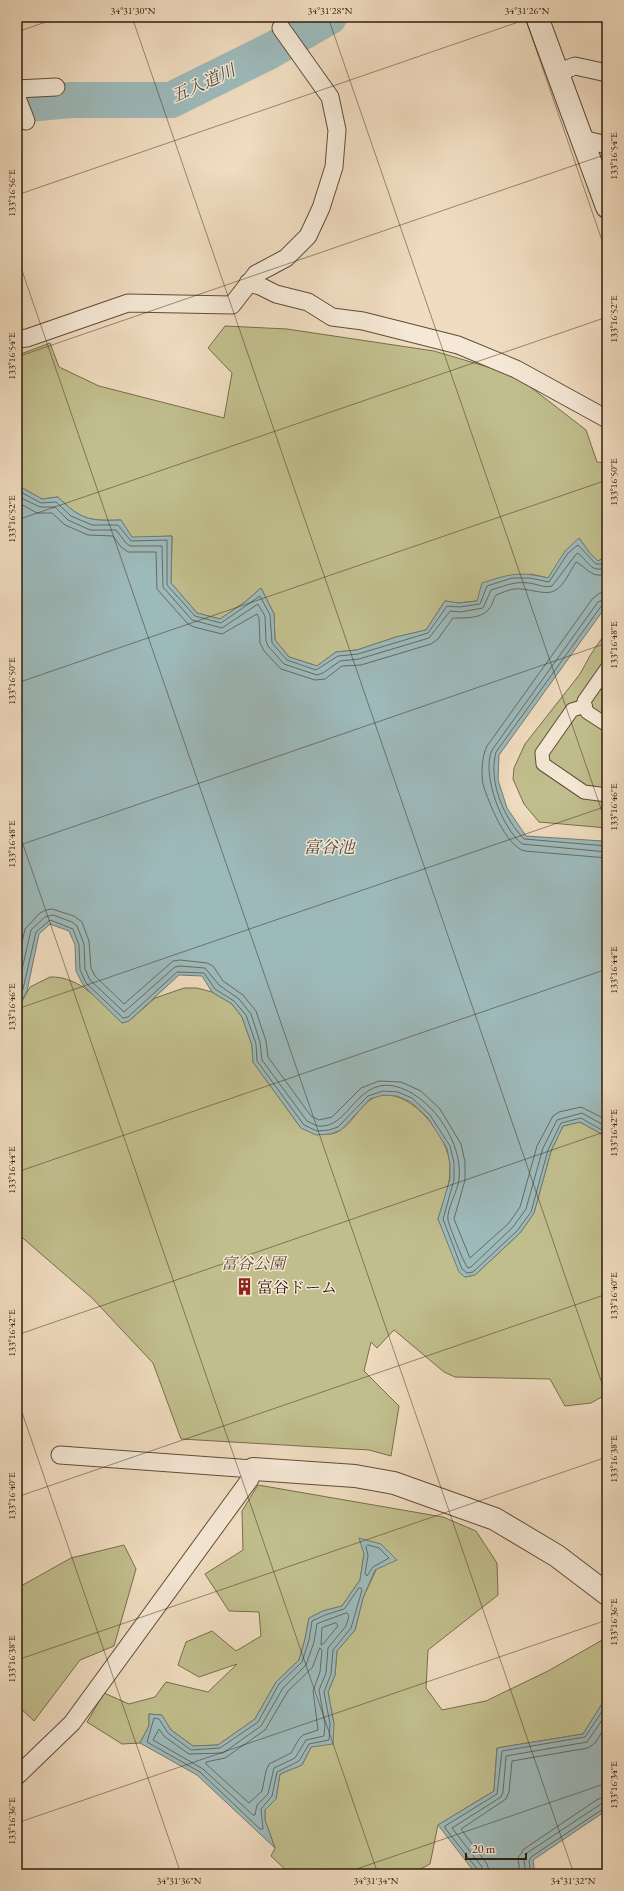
<svg xmlns="http://www.w3.org/2000/svg" width="624" height="1891" font-family="'EB Garamond','Noto Serif JP',serif">
  <style>
    .green { fill: #c1be8d; stroke: #786d4b }
    .water { fill: #9dbabb; stroke: #717b74 }
    .lines { fill: none; stroke-linecap: round; stroke-linejoin: round }
    .shore { stroke: #666b62; stroke-width: 1 }
    .river { stroke: #9dbabb; stroke-width: 36 }
    .pedestrian-casing { stroke: #604c37; stroke-width: 15 }
    .minor-casing { stroke: #604c37; stroke-width: 19 }
    .tertiary-casing { stroke: #604c37; stroke-width: 24 }
    .pedestrian { stroke: #f5e8d6; stroke-width: 13 }
    .minor { stroke: #f5e8d6; stroke-width: 17 }
    .tertiary { stroke: #f5e8d6; stroke-width: 22 }
    .ticks { fill: none; stroke: #301c09; stroke-width: 1; stroke-opacity: 0.45 }
    .labels { text-anchor: middle; stroke-width: 3; stroke-linejoin: round; paint-order: stroke }
    .park-label { font-size: 16px; font-style: italic; fill: #5c4d31; stroke: #f5e8d6 }
    .poi-label { font-size: 16px; fill: #301c09; stroke: #f5e8d6; text-anchor: start }
    .water-label { font-size: 17px; font-style: italic; fill: #514b3e; stroke: #f5e8d6 }
    .neatline { fill: none; stroke: #301c09; stroke-width: 1.5 }
    .ticks-label { font-size: 10px; text-anchor: middle; fill: #301c09 }
  </style>
  <rect width="100%" height="100%" fill="#f0dcc0"/>
  <filter id="stains"><feTurbulence type="fractalNoise" baseFrequency=".005" numOctaves="4"/><feColorMatrix values="0 0 0 0 .2 0 0 0 0 .09 0 0 0 0 .02 0 0 0 .5 -.17"/></filter>
  <radialGradient id="worn" r=".72"><stop offset=".6" stop-color="#630" stop-opacity="0"/><stop offset="1" stop-color="#630" stop-opacity=".3"/></radialGradient>
  <g class="green">
    <path d="M225,326L287,329L434,351L515,375L586,430L597,462L607,463V556L598,561L589,552L579,538L548,578L531,574L477,601L458,603L445,601L426,630L396,637L357,650L336,652L317,666L289,657L275,640L274,614L261,588L245,602L220,619L197,613L171,583L172,536L132,538L121,520C89,521 81,520 58,497L42,499L17,485L18,355L50,343L59,367L99,386L224,418L232,373L208,348Z"/>
    <polygon points="607,631 607,828 539,822 524,804 513,779 514,768 525,744 580,674 591,654"/>
    <path d="M50,977C81,976 101,1003 122,1023L129,1021L155,998L184,988H197L212,992L232,1004L242,1017L252,1045L253,1062L301,1128C309,1130 323,1135 331,1134C353,1130 360,1097 383,1095C414,1092 449,1138 450,1166C451,1185 443,1202 438,1219L465,1277L475,1275L520,1233L534,1213L551,1151L563,1126L580,1122L607,1137V1394L591,1403L565,1406L550,1379L455,1377L444,1372L394,1330L377,1348L371,1342L364,1371L399,1406L391,1456L369,1450L181,1439L153,1363L92,1298L17,1233V1010L30,987Z"/>
    <polygon points="258,1485 443,1517 476,1531 497,1563 498,1595 428,1650 426,1688 442,1710 486,1701 548,1671 604,1639 607,1640 607,1696 583,1734 497,1748 494,1791 438,1825 430,1864 411,1874 290,1874 271,1856 275,1848 265,1820 265,1810 276,1799 280,1774 302,1765 311,1747 334,1724 328,1692 335,1675 337,1651 355,1630 363,1598 376,1570 364,1554 360,1580 342,1606 323,1611 309,1618 305,1639 299,1660 276,1682 255,1719 218,1745 193,1746 171,1730 161,1715 149,1714 149,1726 140,1743 122,1744 87,1722 104,1693 129,1704 155,1697 166,1682 208,1692 237,1664 199,1677 178,1665 186,1642 212,1631 236,1651 261,1636 259,1612 229,1611 205,1574 243,1550 242,1511"/>
    <polygon points="124,1545 136,1569 114,1646 80,1660 34,1721 17,1705 17,1583 21,1586 71,1558"/>
  </g>
  <g class="water">
    <path d="M17,485L42,499L58,497C81,520 89,521 121,520L132,537L172,536L171,583L197,613L220,619L245,602L261,588L274,614L275,640L289,657L317,666L336,652L357,650L396,637L426,630L445,601L459,603L477,601L482,583C510,574 519,571 548,578L565,551L579,538L589,552L598,561L607,556V605L499,755L498,780L507,808L526,836L603,841L607,843V1137L580,1122L563,1126L551,1151L534,1213L520,1233L475,1275L465,1277L459,1272L438,1219L450,1179V1164L447,1148L428,1118L411,1102L397,1096L383,1095L370,1099L341,1130L330,1134L316,1135L301,1128L253,1062L252,1045L242,1017L232,1004L212,992L202,976L179,975L129,1021L122,1023L83,985L76,971L75,945L69,931L50,924L39,934L27,991L17,1010Z"/>
    <polygon points="359,1538 381,1544 397,1560 375,1570 363,1598 355,1630 337,1651 335,1675 328,1692 334,1724 333,1744 311,1747 302,1765 280,1774 276,1799 265,1810 265,1820 275,1848 197,1775 140,1743 149,1726 149,1714 162,1715 171,1730 193,1746 218,1745 255,1719 276,1682 299,1660 305,1639 309,1618 323,1611 342,1606 360,1580 364,1554"/>
    <polygon points="607,1696 607,1810 533,1860 535,1874 476,1874 438,1825 494,1791 497,1748 583,1734"/>
  </g>
  <g class="lines">
    <g class="shore">
      <polyline points="17,490 41,503 56,502 71,516 92,525 118,525 131,541 167,540 167,585 195,616 221,623 260,596 270,615 272,643 287,660 316,670 338,656 358,654 428,633 447,606 459,607 480,604 487,586 512,578 530,578 549,582 568,553 578,545 596,564 600,564 607,561"/>
      <path d="M17,496L40,507H55L68,520L90,530H116L126,543L130,546H162L163,587L192,620L222,628L258,604L265,616L266,641L268,646L284,664L317,675L323,673L340,661L359,659L429,638L450,611L460,612L483,608L491,590C504,586 515,581 529,583C537,584 544,588 552,586L577,553C588,559 590,575 607,567"/>
      <path d="M17,502L37,513H52L65,525L88,535L113,536L121,547L128,552H156L157,589L188,624L194,627L222,634L257,614L259,618L260,643L264,651L281,669L315,680L325,679L342,666L361,665L431,644L438,639L453,618C463,618 482,619 489,609C493,605 493,599 496,595C501,593 508,590 514,589C527,587 546,597 556,590C565,584 570,571 576,562C588,568 592,580 607,573"/>
      <path d="M607,592L600,593L593,598L487,746C482,755 481,774 483,784C488,801 506,847 525,851L607,858"/>
      <path d="M607,598L598,602L492,750C481,774 502,828 522,844L607,852"/>
      <path d="M607,603L602,605L496,752C488,782 504,818 524,839L607,846"/>
      <polyline points="17,966 25,929 40,913 46,910 52,909 74,916 82,922 89,941 91,968 95,976 124,1004 173,961 180,960 207,963 213,966 223,981 243,995 256,1011 266,1041 268,1057 311,1116 319,1120 332,1117 361,1088 379,1081 401,1082 421,1091 440,1109 461,1144 465,1162 465,1180 454,1219 470,1258 509,1223 520,1207 537,1146 553,1116 559,1112 581,1107 607,1120"/>
      <path d="M17,991L31,930L45,917L53,915L72,922L77,926L84,944L85,969L90,980L124,1012L175,967L180,966L205,968L219,985L239,999L251,1014L260,1042L262,1060L307,1121C311,1123 315,1125 318,1126C350,1130 357,1072 401,1088C434,1100 463,1144 459,1179C458,1191 446,1210 448,1220C450,1228 463,1262 468,1268L471,1267L513,1227L526,1209L543,1148L557,1120L582,1113L607,1127"/>
      <polyline points="17,1001 23,989 36,932 50,920 73,929 79,945 80,970 86,983 123,1018 128,1017 177,972 204,973 215,989 234,1001 246,1015 256,1044 257,1061 304,1125 317,1131 329,1130 338,1127 368,1096 383,1091 398,1092 412,1098 430,1115 450,1146 454,1163 454,1180 443,1219 462,1269 467,1273 473,1272 517,1231 531,1212 548,1150 561,1123 581,1118 607,1133"/>
      <polygon points="368,1545 379,1548 389,1558 373,1567 367,1576 365,1574 368,1555 366,1547"/>
      <polygon points="359,1588 361,1588 362,1590 351,1628 333,1650 331,1674 324,1692 330,1724 329,1740 309,1744 299,1761 277,1772 272,1796 261,1809 263,1829 260,1829 200,1772 147,1742 154,1718 159,1719 168,1733 191,1750 220,1748 258,1722 279,1684 302,1662 309,1640 312,1621 325,1615 344,1609"/>
      <polygon points="347,1613 349,1616 346,1626 328,1648 326,1673 319,1690 325,1724 324,1736 306,1740 295,1758 274,1768 268,1794 257,1805 255,1815 253,1815 203,1769 153,1740 159,1729 165,1737 189,1754 223,1753 261,1726 283,1688 306,1665 314,1642 317,1624"/>
      <polygon points="336,1623 338,1626 323,1644 321,1645 322,1628"/>
      <polygon points="320,1648 322,1650 320,1672 313,1691 318,1730 303,1735 299,1739 291,1753 269,1764 266,1771 262,1791 249,1803 206,1764 206,1762 225,1758 265,1730 288,1691 312,1668"/>
      <polyline points="479,1874 478,1870 445,1828 445,1826 497,1794 502,1751 585,1737 607,1704"/>
      <polyline points="484,1874 482,1867 452,1828 501,1797 503,1792 506,1756 587,1742 607,1713"/>
      <polyline points="490,1874 487,1864 461,1829 506,1799 509,1792 512,1761 588,1748 595,1743 607,1724"/>
      <polyline points="520,1874 518,1858 524,1849 598,1799 607,1797"/>
      <polyline points="526,1874 524,1860 527,1853 601,1804 607,1803"/>
      <polyline points="531,1874 529,1861 531,1857 603,1809 607,1808"/>
    </g>
    <polyline class="river" points="17,105 71,100 171,100 270,51 329,17"/>
    <defs>
      <g id="pedestrian">
        <polyline points="607,668 584,701 587,712 607,725"/>
        <polyline points="585,706 572,710 542,753 543,764 584,792 607,795"/>
      </g>
      <g id="minor">
        <polyline points="557,73 575,66 607,73"/>
        <polyline points="17,89 56,87"/>
        <polyline points="17,98 26,121"/>
        <polyline points="582,139 607,145"/>
        <polyline points="248,283 260,286 276,294 308,302 332,317 363,321 458,345 516,369 607,419"/>
        <polyline points="17,339 27,338 128,303 232,305 256,274 286,258 308,236 321,208 334,167 337,130 330,97 281,28"/>
        <polyline points="17,1776 72,1723 250,1479 253,1469 60,1455"/>
      </g>
      <g id="tertiary">
        <polyline points="537,17 607,207"/>
        <polyline points="253,1469 355,1476 394,1483 495,1519 557,1556 607,1594"/>
      </g>
    </defs>
    <use href="#pedestrian" class="pedestrian-casing"/>
    <use href="#minor" class="minor-casing"/>
    <use href="#tertiary" class="tertiary-casing"/>
    <use href="#pedestrian" class="pedestrian"/>
    <use href="#minor" class="minor"/>
    <use href="#tertiary" class="tertiary"/>
  </g>
  <path class="ticks" d="M132,17L607,1398M328,17L607,826M525,17L607,255M17,32L60,17M17,195L533,17M17,256L574,1874M17,357L607,154M17,520L607,317M17,683L607,480M17,827L378,1874M17,846L607,643M17,1009L607,806M17,1172L607,969M17,1335L607,1131M17,1398L181,1874M17,1497L607,1294M17,1660L607,1457M17,1823L607,1620M342,1874L607,1783"/>
  <defs>
    <symbol id="building-bare" viewBox="-9 -9 18 18"><path d="M-4-6H4V6H1V3H-1V6H-4ZM-2.5-4.3h1.7v1.8h-1.7ZM.8-4.3h1.7v1.8H.8ZM-2.5-1h1.7V.8h-1.7ZM.8-1h1.7V.8H.8Z" fill="#8f2418" stroke="#f5e8d6" stroke-width="2.5" paint-order="stroke"/></symbol>
  </defs>
  <g fill-rule="evenodd">
    <use href="#building-bare" x="232" y="1274" width="25" height="25"/>
  </g>
  <g class="labels">
    <g class="park-label">
      <text x="253" y="1269">富谷公園</text>
    </g>
    <g class="poi-label">
      <text x="257" y="1293">富谷ドーム</text>
    </g>
    <g class="water-label">
      <text transform="translate(203 83) rotate(-24)" y="6">五入道川</text>
      <text x="329" y="853">富谷池</text>
    </g>
  </g>
  <rect width="624" height="1891" fill="none" stroke="#f0dcc0" stroke-width="44"/>
  <path d="M466 1853v6h60v-6" fill="none" stroke="#301c09" stroke-width="2"/>
  <text x="472" y="1853" font-size="12" fill="#301c09" stroke="#f5e8d6" stroke-width="3" paint-order="stroke">20 m</text>
  <rect x="22" y="22" width="580" height="1847" class="neatline"/>
  <g class="ticks-label">
    <text x="133" y="14">34°31'30"N</text>
    <text x="330" y="14">34°31'28"N</text>
    <text x="527" y="14">34°31'26"N</text>
    <text transform="translate(613 156) rotate(-90)" y="4">133°16'54"E</text>
    <text transform="translate(11 193) rotate(-90)" y="4">133°16'56"E</text>
    <text transform="translate(613 319) rotate(-90)" y="4">133°16'52"E</text>
    <text transform="translate(11 356) rotate(-90)" y="4">133°16'54"E</text>
    <text transform="translate(613 482) rotate(-90)" y="4">133°16'50"E</text>
    <text transform="translate(11 519) rotate(-90)" y="4">133°16'52"E</text>
    <text transform="translate(613 645) rotate(-90)" y="4">133°16'48"E</text>
    <text transform="translate(11 681) rotate(-90)" y="4">133°16'50"E</text>
    <text transform="translate(613 807) rotate(-90)" y="4">133°16'46"E</text>
    <text transform="translate(11 844) rotate(-90)" y="4">133°16'48"E</text>
    <text transform="translate(613 970) rotate(-90)" y="4">133°16'44"E</text>
    <text transform="translate(11 1007) rotate(-90)" y="4">133°16'46"E</text>
    <text transform="translate(613 1133) rotate(-90)" y="4">133°16'42"E</text>
    <text transform="translate(11 1170) rotate(-90)" y="4">133°16'44"E</text>
    <text transform="translate(613 1296) rotate(-90)" y="4">133°16'40"E</text>
    <text transform="translate(11 1333) rotate(-90)" y="4">133°16'42"E</text>
    <text transform="translate(613 1459) rotate(-90)" y="4">133°16'38"E</text>
    <text transform="translate(11 1496) rotate(-90)" y="4">133°16'40"E</text>
    <text transform="translate(613 1622) rotate(-90)" y="4">133°16'36"E</text>
    <text transform="translate(11 1659) rotate(-90)" y="4">133°16'38"E</text>
    <text transform="translate(613 1785) rotate(-90)" y="4">133°16'34"E</text>
    <text transform="translate(11 1821) rotate(-90)" y="4">133°16'36"E</text>
    <text x="179" y="1884">34°31'36"N</text>
    <text x="376" y="1884">34°31'34"N</text>
    <text x="573" y="1884">34°31'32"N</text>
  </g>
  <rect width="100%" height="100%" filter="url(#stains)"/>
  <rect width="100%" height="100%" fill="url(#worn)"/>
</svg>
